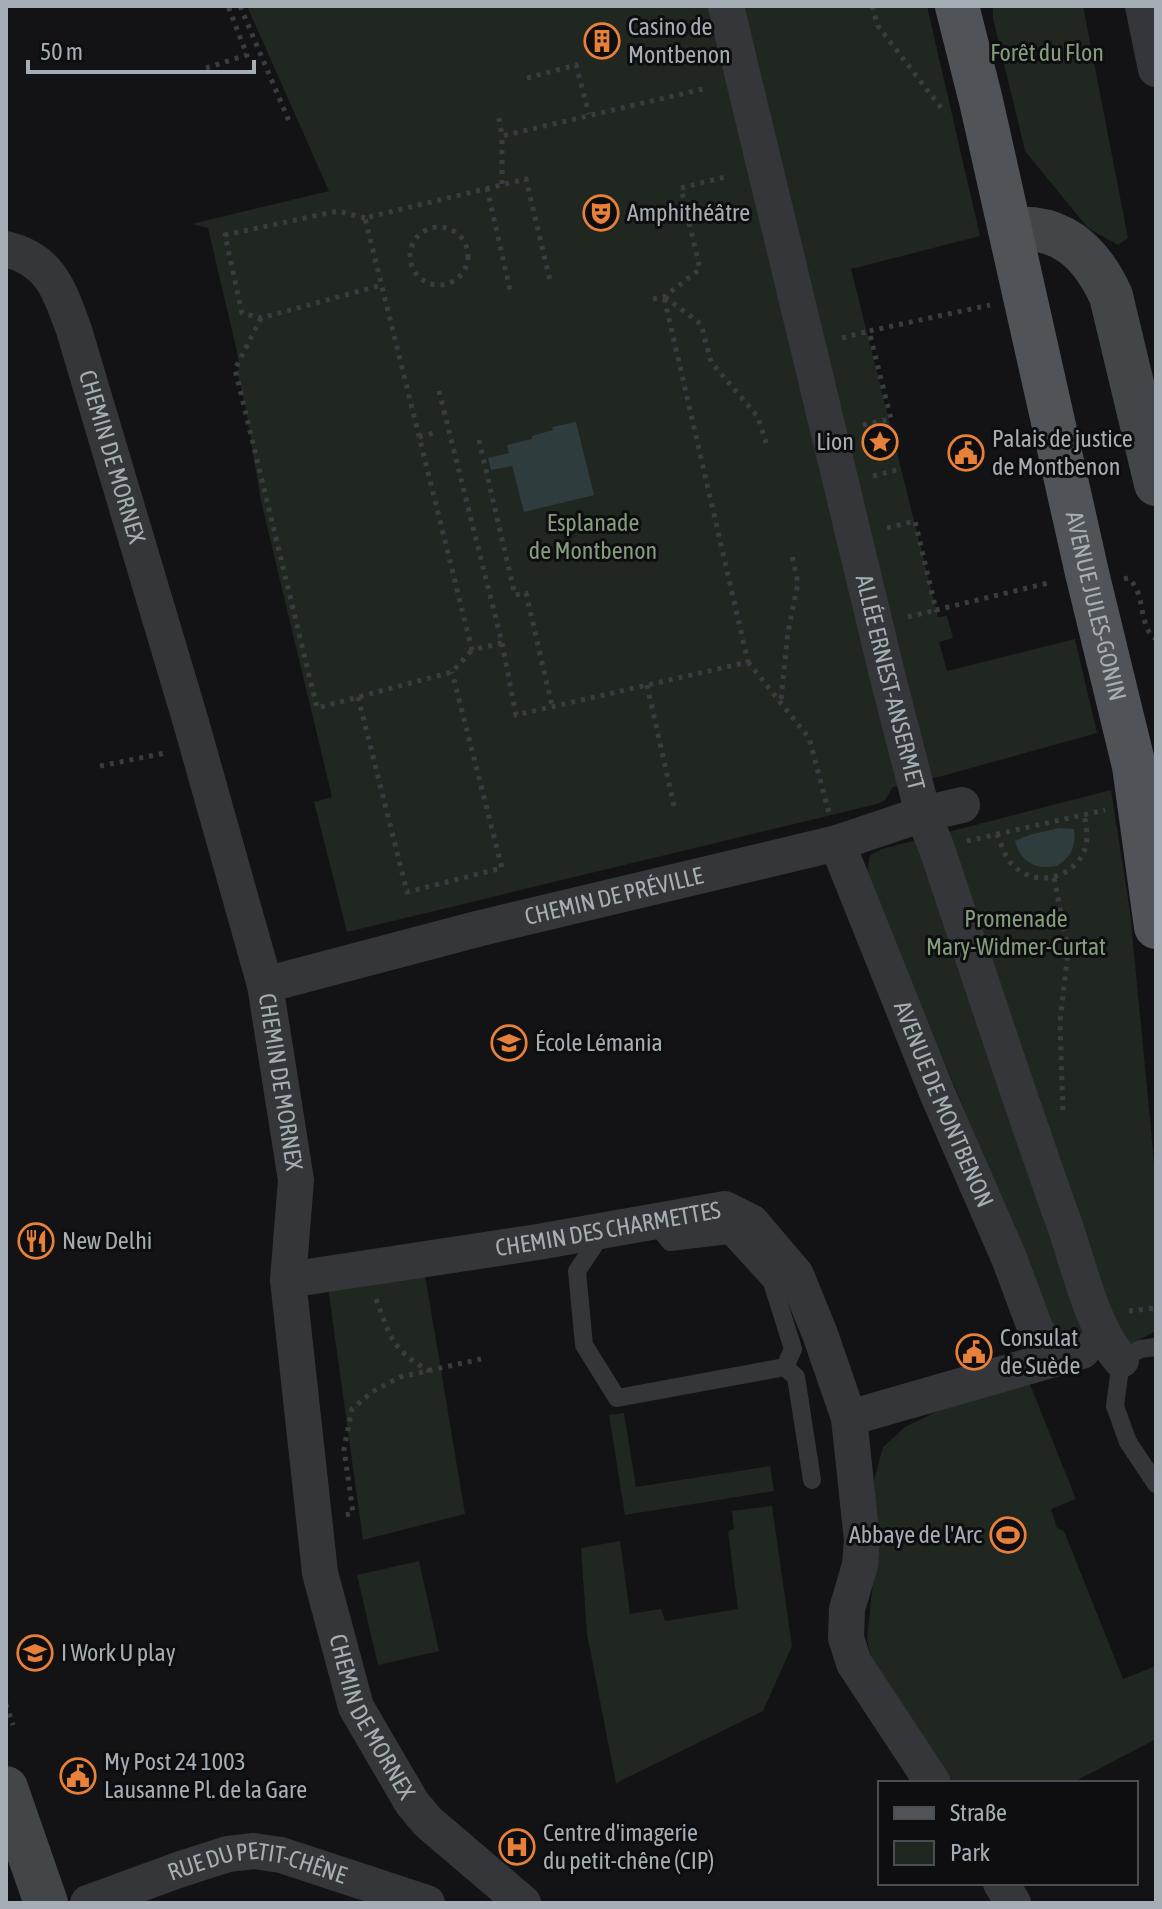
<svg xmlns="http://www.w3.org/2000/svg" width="1162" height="1909" font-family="'Asap Condensed',sans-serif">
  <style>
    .green { fill: #202720 }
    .water { fill: #2f3c3e }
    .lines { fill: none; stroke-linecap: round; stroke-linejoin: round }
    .path { stroke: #3a3d40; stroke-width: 5; stroke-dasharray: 4 6; stroke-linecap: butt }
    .lane { stroke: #343639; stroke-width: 18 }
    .street { stroke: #343639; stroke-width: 36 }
    .secondary { stroke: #424649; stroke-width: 44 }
    .primary { stroke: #505458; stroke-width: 44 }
    .labels { text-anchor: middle; stroke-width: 6; stroke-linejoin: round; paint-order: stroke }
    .poi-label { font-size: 24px; fill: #a5aeb4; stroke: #0e0e10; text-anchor: start }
    .park-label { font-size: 24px; fill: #849e7d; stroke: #0e0e10 }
    .street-label { font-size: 24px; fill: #a5aeb4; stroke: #0e0e10 }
  </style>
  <rect width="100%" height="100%" fill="#131315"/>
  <g class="green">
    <polygon points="247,6 927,6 980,236 851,269 938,617 947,616 953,638 939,642 947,671 1075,639 1097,733 946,775 893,787 885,800 877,804 347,932 314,802 332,797 261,501 245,404 237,372 239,368 237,352 208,228 192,224 329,191"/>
    <polygon points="993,6 1083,6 1128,238 1118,245 1088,228 1025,151 993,18"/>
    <polygon points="1111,790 1130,912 1150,1119 1156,1188 1156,1331 1128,1345 1058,1337 867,874 870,855 882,849"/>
    <polygon points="424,1269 465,1514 363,1540 328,1287"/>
    <polygon points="1029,1382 1076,1499 1051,1509 1057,1528 1064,1531 1123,1679 1156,1666 1156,1739 1072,1783 954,1783 871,1658 867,1639 877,1543 874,1480 883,1447 905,1427 940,1410"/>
    <polygon points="624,1413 636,1487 770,1466 774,1491 625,1515 609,1415"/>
    <polygon points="772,1506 792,1646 763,1711 616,1783 587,1634 581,1548 620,1541 630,1614 661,1609 665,1621 738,1609 728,1531 734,1529 732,1511"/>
    <polygon points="419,1561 439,1651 378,1665 357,1575"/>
  </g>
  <g class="water">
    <polygon points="576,422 594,495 524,512 512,466 491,470 488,458 509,453 507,445 532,439 532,436 553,430 552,427"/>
    <path d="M1059,828L1074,829C1076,846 1072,856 1057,866C1036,870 1021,863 1015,841L1029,835Z"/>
  </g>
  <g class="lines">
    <g class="path">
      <polyline points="240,6 289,121"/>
      <polyline points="872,6 878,26 942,109"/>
      <polyline points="206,68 247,55 228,6"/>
      <polyline points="527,78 576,65 589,114"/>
      <polyline points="499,118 502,136"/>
      <polyline points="502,184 502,136 703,89"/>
      <polyline points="487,188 511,294"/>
      <polyline points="365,218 338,211 225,235 242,313 261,318 382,285"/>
      <circle cx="439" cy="256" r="29"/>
      <polyline points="665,297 701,324 711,362 758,417 768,449"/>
      <polyline points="653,299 664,297 700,269 681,188 725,177"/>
      <polyline points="261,318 235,369 317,708 452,672 472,650"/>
      <polyline points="842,338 869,331"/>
      <polyline points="439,391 502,643 472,650 365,218 526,179 551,285"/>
      <polyline points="863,425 891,419 869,331 990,305"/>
      <polyline points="419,437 437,432"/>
      <polyline points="479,440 515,595 526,593 552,706"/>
      <polyline points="873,476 901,469"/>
      <polyline points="887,528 915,521 936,610 1052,582"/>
      <path d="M1124,579L1128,578C1147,593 1137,626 1156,639"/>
      <polyline points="908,617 936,610"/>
      <polyline points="502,643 516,715 748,662 664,297"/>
      <polyline points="748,662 809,738 829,813"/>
      <polyline points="647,685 674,806"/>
      <polyline points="358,697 407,892 502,868 452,672"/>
      <polyline points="781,699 788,632 798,583 791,551"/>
      <polyline points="100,766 165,753"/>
      <path d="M997,834C1001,843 1004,855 1010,862C1033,890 1076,879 1086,846C1088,836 1086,824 1084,814"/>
      <polyline points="967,841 1105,810"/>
      <polyline points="1054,878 1068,951 1060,1022 1063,1115"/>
      <path d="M376,1299C391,1338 391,1349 429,1371"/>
      <polyline points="1129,1311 1156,1308"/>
      <polyline points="346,1515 353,1513 344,1449 352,1409 372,1392 400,1377 481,1359"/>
      <polyline points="6,1704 13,1725"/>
    </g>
    <g class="lane">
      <polyline points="603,1232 577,1271 584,1345 617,1398 785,1367 793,1349 772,1282 729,1235 670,1242 654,1222"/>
      <polyline points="1156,1347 1140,1349 1121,1360 1115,1406 1128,1442 1156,1484"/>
      <polyline points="785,1367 796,1377 812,1480"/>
    </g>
    <g class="street">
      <path id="s1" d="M726,6L888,678L923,814L937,849C979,975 1020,1101 1065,1226C1080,1269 1092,1327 1121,1360"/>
      <polyline points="1143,6 1156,69"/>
      <path id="s2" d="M6,249C51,260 59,290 74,330L190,719L265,985L296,1180L288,1280L320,1573L356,1707L412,1803L428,1822L523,1903"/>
      <path id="s3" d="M837,843L938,1095L1009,1258L1037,1333L1063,1356"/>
      <path id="s4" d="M265,985L477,929L837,843L923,814L962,805"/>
      <path id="s5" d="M288,1280L538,1242L725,1209L751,1222L796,1275L820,1334L849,1418L862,1540L860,1565L847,1609L846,1638L854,1663L933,1783"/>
      <polyline points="849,1418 1082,1351"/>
      <polyline points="1001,1883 1013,1903"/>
      <path id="s6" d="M88,1903L181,1869L228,1854L254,1851L281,1855L427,1903"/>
    </g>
    <g class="secondary">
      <path d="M1010,229C1062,224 1091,252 1111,296L1156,484"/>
      <polyline points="6,1788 46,1903"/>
    </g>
    <path class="primary" id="s7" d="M957,6L981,101L1087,573L1134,766L1156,927"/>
  </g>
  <defs>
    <symbol id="building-ring" viewBox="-11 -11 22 22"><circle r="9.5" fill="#0e0e10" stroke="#e78039" stroke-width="1.5"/><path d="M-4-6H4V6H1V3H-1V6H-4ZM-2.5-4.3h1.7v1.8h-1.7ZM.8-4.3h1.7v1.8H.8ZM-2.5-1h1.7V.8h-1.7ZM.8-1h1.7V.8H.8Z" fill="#e78039"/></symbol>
    <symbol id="theatre-ring" viewBox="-11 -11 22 22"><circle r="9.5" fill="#0e0e10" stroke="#e78039" stroke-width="1.5"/><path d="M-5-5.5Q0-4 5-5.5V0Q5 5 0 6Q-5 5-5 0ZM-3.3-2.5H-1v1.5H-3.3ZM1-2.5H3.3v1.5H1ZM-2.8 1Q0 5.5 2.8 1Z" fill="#e78039"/></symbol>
    <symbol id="sight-ring" viewBox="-11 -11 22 22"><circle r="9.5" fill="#0e0e10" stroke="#e78039" stroke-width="1.5"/><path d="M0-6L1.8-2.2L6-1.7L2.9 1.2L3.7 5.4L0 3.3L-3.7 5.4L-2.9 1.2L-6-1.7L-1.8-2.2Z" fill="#e78039"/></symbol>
    <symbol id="civic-ring" viewBox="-11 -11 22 22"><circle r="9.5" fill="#0e0e10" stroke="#e78039" stroke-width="1.5"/><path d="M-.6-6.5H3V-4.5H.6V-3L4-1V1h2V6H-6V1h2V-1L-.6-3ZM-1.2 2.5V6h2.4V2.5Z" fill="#e78039"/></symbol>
    <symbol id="school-ring" viewBox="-11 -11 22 22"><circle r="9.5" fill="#0e0e10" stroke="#e78039" stroke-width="1.5"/><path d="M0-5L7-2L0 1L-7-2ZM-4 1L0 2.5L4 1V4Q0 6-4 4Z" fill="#e78039"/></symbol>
    <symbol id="restaurant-ring" viewBox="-11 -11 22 22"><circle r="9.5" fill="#0e0e10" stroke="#e78039" stroke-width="1.5"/><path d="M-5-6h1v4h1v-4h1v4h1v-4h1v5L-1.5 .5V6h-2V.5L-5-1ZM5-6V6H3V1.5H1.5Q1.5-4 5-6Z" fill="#e78039"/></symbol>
    <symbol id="stadium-ring" viewBox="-11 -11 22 22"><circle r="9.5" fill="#0e0e10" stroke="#e78039" stroke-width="1.5"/><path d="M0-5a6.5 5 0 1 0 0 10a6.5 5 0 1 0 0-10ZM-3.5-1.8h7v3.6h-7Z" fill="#e78039"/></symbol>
    <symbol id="hospital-ring" viewBox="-11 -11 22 22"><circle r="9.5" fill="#0e0e10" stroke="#e78039" stroke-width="1.5"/><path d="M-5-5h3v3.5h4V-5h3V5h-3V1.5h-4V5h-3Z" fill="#e78039"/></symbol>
  </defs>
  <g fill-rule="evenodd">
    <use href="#building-ring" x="582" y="21" width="40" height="40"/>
    <use href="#theatre-ring" x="581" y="193" width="40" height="40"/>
    <use href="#sight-ring" x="860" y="422" width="40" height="40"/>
    <use href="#civic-ring" x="946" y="433" width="40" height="40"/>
    <use href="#school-ring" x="489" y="1023" width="40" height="40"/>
    <use href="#restaurant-ring" x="16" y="1221" width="40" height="40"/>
    <use href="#civic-ring" x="954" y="1332" width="40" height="40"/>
    <use href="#stadium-ring" x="988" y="1515" width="40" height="40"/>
    <use href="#school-ring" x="15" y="1633" width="40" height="40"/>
    <use href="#civic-ring" x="58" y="1756" width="40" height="40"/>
    <use href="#hospital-ring" x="497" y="1827" width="40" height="40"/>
  </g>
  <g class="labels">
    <g class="poi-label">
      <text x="628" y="35">Casino de<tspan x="628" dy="28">Montbenon</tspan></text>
      <text x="627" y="221">Amphithéâtre</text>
      <text x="992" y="447">Palais de justice<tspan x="992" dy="28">de Montbenon</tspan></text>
      <text x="854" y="450" text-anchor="end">Lion</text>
      <text x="535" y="1051">École Lémania</text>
      <text x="62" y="1249">New Delhi</text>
      <text x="1000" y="1346">Consulat<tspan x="1000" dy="28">de Suède</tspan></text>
      <text x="982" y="1543" text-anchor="end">Abbaye de l'Arc</text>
      <text x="61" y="1661">I Work U play</text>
      <text x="104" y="1770">My Post 24 1003<tspan x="104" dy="28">Lausanne Pl. de la Gare</tspan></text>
      <text x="543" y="1841">Centre d'imagerie<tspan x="543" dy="28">du petit-chêne (CIP)</tspan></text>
    </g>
    <g class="park-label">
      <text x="1047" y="61">Forêt du Flon</text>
      <text x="593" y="531">Esplanade<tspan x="593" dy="28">de Montbenon</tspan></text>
      <text x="1016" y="927">Promenade<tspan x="1016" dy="28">Mary-Widmer-Curtat</tspan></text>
    </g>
    <g class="street-label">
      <text dy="8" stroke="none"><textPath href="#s2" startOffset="244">CHEMIN DE MORNEX</textPath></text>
      <text dy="8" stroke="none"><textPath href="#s7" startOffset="616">AVENUE JULES-GONIN</textPath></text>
      <text dy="8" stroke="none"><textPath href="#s1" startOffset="696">ALLÉE ERNEST-ANSERMET</textPath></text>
      <text dy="8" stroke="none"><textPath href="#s4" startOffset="360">CHEMIN DE PRÉVILLE</textPath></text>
      <text dy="8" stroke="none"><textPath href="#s2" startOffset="892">CHEMIN DE MORNEX</textPath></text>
      <text dy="8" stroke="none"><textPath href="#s3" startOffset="282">AVENUE DE MONTBENON</textPath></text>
      <text dy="8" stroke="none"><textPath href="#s5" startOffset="324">CHEMIN DES CHARMETTES</textPath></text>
      <text dy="8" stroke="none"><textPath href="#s2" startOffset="1540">CHEMIN DE MORNEX</textPath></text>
      <text dy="8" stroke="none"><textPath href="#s6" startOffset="178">RUE DU PETIT-CHÊNE</textPath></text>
    </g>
  </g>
  <rect width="1162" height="1909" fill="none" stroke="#a5aeb4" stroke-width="16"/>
  <rect x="878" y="1781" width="260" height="104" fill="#0e0e10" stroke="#4a4e52" stroke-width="2"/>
  <rect x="894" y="1807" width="40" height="12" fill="#505458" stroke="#4a4e52" stroke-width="2"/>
  <text x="950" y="1821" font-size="24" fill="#a5aeb4">Straße</text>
  <rect x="894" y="1841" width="40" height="24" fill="#202720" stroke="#4a4e52" stroke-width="2"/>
  <text x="950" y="1861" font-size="24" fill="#a5aeb4">Park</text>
  <path d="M28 60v12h226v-12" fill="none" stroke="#a5aeb4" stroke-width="4"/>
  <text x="40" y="60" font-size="24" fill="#a5aeb4" stroke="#0e0e10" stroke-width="6" paint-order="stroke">50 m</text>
</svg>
